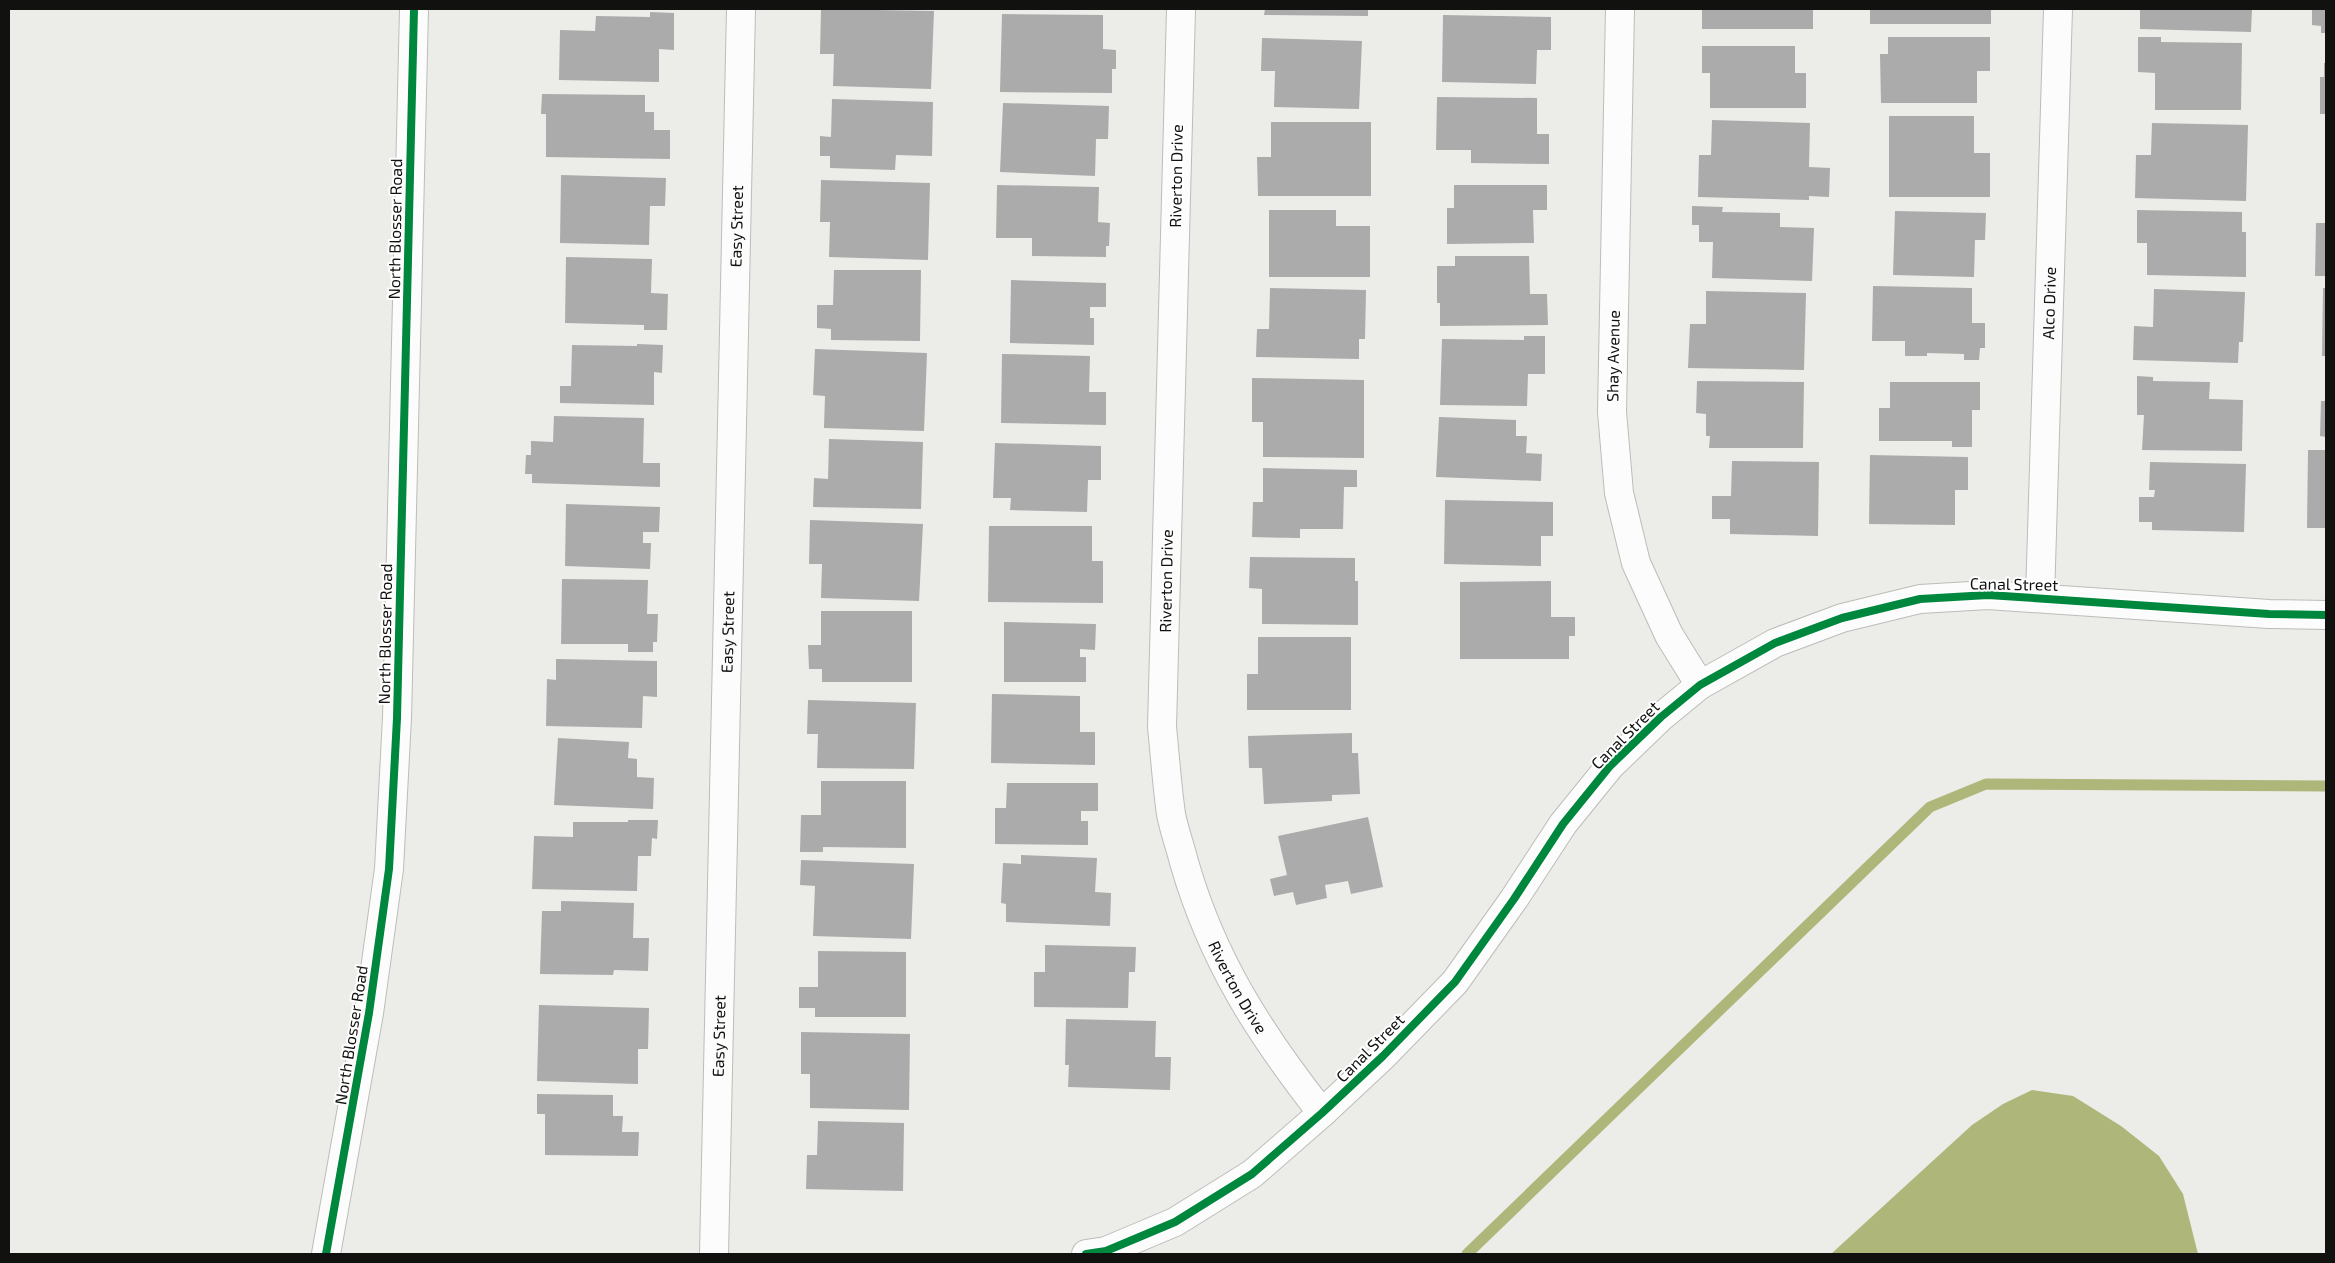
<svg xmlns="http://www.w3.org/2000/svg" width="2335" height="1263" font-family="'Exo 2',sans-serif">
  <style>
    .water { fill: #aeb779 }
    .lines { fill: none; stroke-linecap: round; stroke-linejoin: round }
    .stream { stroke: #aeb779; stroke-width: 11 }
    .building { fill: #ababab }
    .minor-casing { stroke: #bcbdb9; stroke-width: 30 }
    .minor { stroke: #fcfcfc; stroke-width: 28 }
    .cycleway-casing { stroke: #fff; stroke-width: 11 }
    .cycleway { stroke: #00873e; stroke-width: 8 }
    .labels { text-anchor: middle; stroke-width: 4; stroke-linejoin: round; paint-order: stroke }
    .street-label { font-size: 16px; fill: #11120f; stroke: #fff }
  </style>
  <rect width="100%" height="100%" fill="#ecede9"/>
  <polygon class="water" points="2032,1090 2073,1096 2121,1126 2159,1156 2183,1194 2198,1254 1831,1254 1972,1125 2003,1104"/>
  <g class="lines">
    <polyline class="stream" points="1467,1254 1930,807 1986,784 2326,786"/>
  </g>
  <g class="building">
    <polygon points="821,9 934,11 931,89 833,86 834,54 820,54"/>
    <polygon points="1265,9 1368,9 1368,16 1264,15"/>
    <rect x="1702" y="9" width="111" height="20"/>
    <rect x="1870" y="9" width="121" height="15"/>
    <polygon points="2140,9 2252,9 2251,32 2140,29"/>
    <polygon points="2312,9 2326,9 2326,33 2321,33 2321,26 2312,25"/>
    <polygon points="650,12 674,13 674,50 659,49 659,82 559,80 560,30 595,31 596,16 650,17"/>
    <polygon points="1002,14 1103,15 1103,49 1116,50 1116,69 1112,69 1112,93 1000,92"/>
    <polygon points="1443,15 1551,17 1551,50 1537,50 1536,84 1442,82"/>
    <polygon points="1888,37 1990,37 1990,71 1977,71 1977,103 1881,103 1880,54 1888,54"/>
    <polygon points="2138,37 2161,37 2161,42 2242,43 2241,110 2155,110 2155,73 2138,72"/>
    <polygon points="1262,38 1362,41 1359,109 1274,107 1275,71 1261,71"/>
    <polygon points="1702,46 1795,46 1795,73 1806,73 1806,108 1710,108 1710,73 1702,73"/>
    <polygon points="2324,63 2326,63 2326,114 2320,114 2320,77 2324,77"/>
    <polygon points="542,94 645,95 645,112 654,112 654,130 670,130 670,159 546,157 546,114 541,114"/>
    <polygon points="1437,97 1537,98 1537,134 1549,134 1549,164 1471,163 1471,150 1436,150"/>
    <polygon points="832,99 933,102 932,156 896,155 895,170 830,168 830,156 820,156 820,136 831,137"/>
    <polygon points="1003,103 1109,106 1108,139 1096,139 1095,176 1000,172"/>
    <polygon points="1889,116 1974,116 1974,153 1990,153 1990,197 1889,197"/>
    <polygon points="1712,120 1810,123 1809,167 1830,168 1829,197 1809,196 1809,200 1698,197 1699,155 1711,155"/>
    <polygon points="1271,122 1371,122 1371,196 1258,196 1257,157 1271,157"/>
    <polygon points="2152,123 2248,125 2246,201 2135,198 2136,155 2151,155"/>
    <polygon points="561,175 666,178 665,206 650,206 649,245 560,243"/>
    <polygon points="821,180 930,183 928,260 829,257 830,222 820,222"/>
    <polygon points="997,185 1099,187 1098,222 1110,223 1109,246 1106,246 1106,257 1032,256 1032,238 996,238"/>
    <polygon points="1454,185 1547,185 1547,210 1533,210 1534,243 1447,244 1447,208 1454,208"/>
    <polygon points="1692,206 1723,207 1722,212 1780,213 1780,227 1814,228 1812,281 1712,278 1713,242 1699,242 1699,225 1692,225"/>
    <polygon points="1269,210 1336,210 1336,226 1370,226 1370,277 1269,277"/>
    <polygon points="2137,210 2242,212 2242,232 2246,232 2246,277 2147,275 2147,243 2137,243"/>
    <polygon points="1895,211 1986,213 1985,240 1975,240 1974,277 1893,275"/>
    <polygon points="2316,223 2326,223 2326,276 2315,276"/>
    <polygon points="1455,256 1529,256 1530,294 1547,294 1548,325 1440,326 1440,303 1437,303 1437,266 1455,266"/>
    <polygon points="566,257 652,259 651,293 668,294 667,330 644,330 644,325 565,323"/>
    <polygon points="834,270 921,270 920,341 831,340 831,329 817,328 817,305 833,305"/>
    <polygon points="1011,280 1106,283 1106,307 1090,307 1090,318 1094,318 1094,345 1010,343"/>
    <polygon points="1873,286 1972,288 1972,323 1985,323 1985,348 1980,348 1979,360 1964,360 1964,354 1927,353 1927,356 1905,356 1905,341 1872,341"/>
    <polygon points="1270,288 1366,290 1365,339 1359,339 1359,359 1256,357 1257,329 1269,329"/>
    <polygon points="2323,288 2326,288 2326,356 2322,356"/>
    <polygon points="2154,289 2245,292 2243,342 2239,342 2238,363 2133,360 2134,326 2153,327"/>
    <polygon points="1706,291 1806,293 1804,370 1688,368 1690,324 1706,324"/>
    <polygon points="1524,336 1545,336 1545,374 1528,374 1527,406 1440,405 1442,339 1524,340"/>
    <polygon points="637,344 663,345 662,373 654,372 654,405 560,403 560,386 571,386 572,345 637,346"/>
    <polygon points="815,349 927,353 924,431 824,428 825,396 813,395"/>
    <polygon points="1002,354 1090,356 1089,392 1106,392 1106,425 1001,423"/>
    <polygon points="2137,376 2153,377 2153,381 2210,382 2209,399 2243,400 2242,451 2142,450 2144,415 2137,415"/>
    <polygon points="1252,378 1364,380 1364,458 1263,457 1263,422 1252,422"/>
    <polygon points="1697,381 1804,382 1803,448 1709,448 1710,436 1706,436 1706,414 1696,413"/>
    <polygon points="1890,382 1980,382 1980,410 1972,410 1972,447 1952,447 1952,441 1879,441 1879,408 1890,408"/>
    <polygon points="2321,401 2326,401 2326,437 2320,436"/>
    <polygon points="554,416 644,418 643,463 660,463 660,487 532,483 532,474 525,474 526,455 531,455 531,441 553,442"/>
    <polygon points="1439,417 1516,420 1516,436 1527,436 1526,453 1542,454 1541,481 1436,477"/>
    <polygon points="829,439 923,442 921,509 813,507 814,478 828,479"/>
    <polygon points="995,443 1101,446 1101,480 1088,480 1087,512 1010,510 1011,498 993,498"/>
    <polygon points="2308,450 2326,450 2326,528 2307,528"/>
    <polygon points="1870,455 1968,457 1968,490 1955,490 1955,525 1869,524"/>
    <polygon points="1732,461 1819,462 1818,536 1730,534 1730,519 1712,519 1712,496 1731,496"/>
    <polygon points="2150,462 2246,464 2244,532 2152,530 2152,522 2139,522 2139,497 2154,497 2155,490 2149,490"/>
    <polygon points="1263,468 1357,470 1357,487 1344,487 1343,529 1300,529 1300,538 1252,537 1253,502 1263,502"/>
    <polygon points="1445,500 1553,502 1553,536 1541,536 1541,566 1444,564"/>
    <polygon points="566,504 660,507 659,532 643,532 643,543 651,543 650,569 565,566"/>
    <polygon points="810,520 923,524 919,601 821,598 822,564 809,564"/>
    <polygon points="989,526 1092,526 1092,561 1103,561 1103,603 988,602"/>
    <polygon points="1250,557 1355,558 1355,581 1358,581 1358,625 1262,624 1262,589 1249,588"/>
    <polygon points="562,579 648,580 647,614 658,614 657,642 653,642 653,652 628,652 628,644 561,644"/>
    <polygon points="1551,581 1551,617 1575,617 1575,636 1569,636 1569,659 1460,659 1460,582"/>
    <polygon points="821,611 912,611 912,682 822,682 822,669 809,669 808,645 821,645"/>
    <polygon points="1004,622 1096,624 1095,650 1080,649 1080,657 1086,657 1086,682 1004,682"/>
    <polygon points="1258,637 1351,637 1351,710 1247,710 1247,674 1258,674"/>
    <polygon points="556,659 657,661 657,697 643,696 642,728 546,726 547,679 556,680"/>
    <polygon points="992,694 1080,696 1080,732 1095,732 1095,765 991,763"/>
    <polygon points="808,700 916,703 914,769 817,768 818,734 807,734"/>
    <polygon points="1352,733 1352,753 1358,753 1360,794 1332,795 1332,801 1264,804 1262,768 1249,768 1248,736"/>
    <polygon points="558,738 629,742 628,758 637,759 637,777 654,778 653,809 554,805"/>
    <polygon points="821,781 906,781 906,848 823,847 823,852 800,852 801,815 821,815"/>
    <polygon points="1007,783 1098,783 1098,811 1081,811 1081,821 1088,821 1088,845 995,844 995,808 1006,808"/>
    <polygon points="1368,817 1383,887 1351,894 1348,881 1325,885 1327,898 1296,905 1293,892 1274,896 1270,879 1287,875 1278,836"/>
    <polygon points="628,820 658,820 657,839 652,838 651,856 638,856 637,891 532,889 534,836 573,837 573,822 628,822"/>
    <polygon points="1021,855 1097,858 1095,892 1111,893 1110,926 1006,922 1006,904 1001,903 1003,863 1021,864"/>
    <polygon points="801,860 914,864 911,939 813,936 815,886 800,885"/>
    <polygon points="561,901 634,903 633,938 649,938 648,971 614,970 613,975 540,974 542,911 561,911"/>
    <polygon points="1045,945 1136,947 1135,972 1129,972 1128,1008 1034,1007 1034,972 1045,972"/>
    <polygon points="818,951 906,952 906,1017 815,1017 815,1008 799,1008 799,987 818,987"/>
    <polygon points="539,1005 649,1008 648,1049 638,1049 638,1084 537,1081"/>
    <polygon points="1066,1019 1156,1021 1155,1057 1171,1057 1170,1090 1068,1087 1069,1065 1065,1065"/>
    <polygon points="801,1032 910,1034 909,1110 810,1108 810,1074 801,1074"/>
    <polygon points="537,1094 613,1095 613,1116 623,1116 622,1132 639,1132 638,1156 545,1155 545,1114 537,1114"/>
    <polygon points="818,1121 904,1123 903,1191 806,1189 807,1155 817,1155"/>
  </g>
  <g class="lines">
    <defs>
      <g id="minor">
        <path id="s1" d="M1181,9L1162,727C1165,756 1167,786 1171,814C1174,830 1180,846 1184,862C1212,960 1260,1034 1322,1113"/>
        <polyline points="1620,9 1612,412 1619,493 1636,563 1669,635 1700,685"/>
        <path id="s2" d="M2040,598L2058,9"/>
        <polyline points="326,1254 369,1013 389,869 397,718 414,9"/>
        <path id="s3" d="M714,1254L741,9"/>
        <polyline points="1086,1254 1106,1251 1175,1222 1252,1174 1322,1113 1383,1056 1455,982 1514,899 1563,824 1610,766 1661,717 1700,685 1775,643 1842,618 1920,599 1988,595 2269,614 2326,615"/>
      </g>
    </defs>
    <use href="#minor" class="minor-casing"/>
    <use href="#minor" class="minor"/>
    <defs>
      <g id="cycleway">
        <polyline points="326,1254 369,1013 389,869 397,718 414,9"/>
        <polyline points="1086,1254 1106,1251 1175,1222 1252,1174 1322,1113 1383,1056 1455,982 1514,899 1563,824 1610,766 1661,717 1700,685 1775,643 1842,618 1920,599 1988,595 2269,614 2326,615"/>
      </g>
    </defs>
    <use href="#cycleway" class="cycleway-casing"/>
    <use href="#cycleway" class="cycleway"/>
  </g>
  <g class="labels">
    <g class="street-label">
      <text transform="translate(1176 176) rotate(-89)" y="6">Riverton Drive</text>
      <text dy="6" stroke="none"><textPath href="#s3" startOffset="1028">Easy Street</textPath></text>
      <text transform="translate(395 229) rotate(-89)" y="6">North Blosser Road</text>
      <text dy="6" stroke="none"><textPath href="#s2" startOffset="295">Alco Drive</textPath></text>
      <text transform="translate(1613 356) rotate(-89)" y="6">Shay Avenue</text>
      <text transform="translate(1166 581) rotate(-89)" y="6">Riverton Drive</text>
      <text transform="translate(2014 584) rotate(1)" y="6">Canal Street</text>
      <text dy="6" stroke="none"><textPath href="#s3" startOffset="622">Easy Street</textPath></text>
      <text transform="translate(385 634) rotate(-89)" y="6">North Blosser Road</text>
      <text transform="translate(1625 735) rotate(-45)" y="6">Canal Street</text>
      <text dy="6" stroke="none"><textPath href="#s1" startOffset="992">Riverton Drive</textPath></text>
      <text transform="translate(351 1035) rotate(-81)" y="6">North Blosser Road</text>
      <text dy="6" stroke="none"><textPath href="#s3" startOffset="218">Easy Street</textPath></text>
      <text transform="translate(1370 1048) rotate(-45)" y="6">Canal Street</text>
    </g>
  </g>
  <rect width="2335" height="1263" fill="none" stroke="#11120f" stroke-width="20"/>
</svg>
